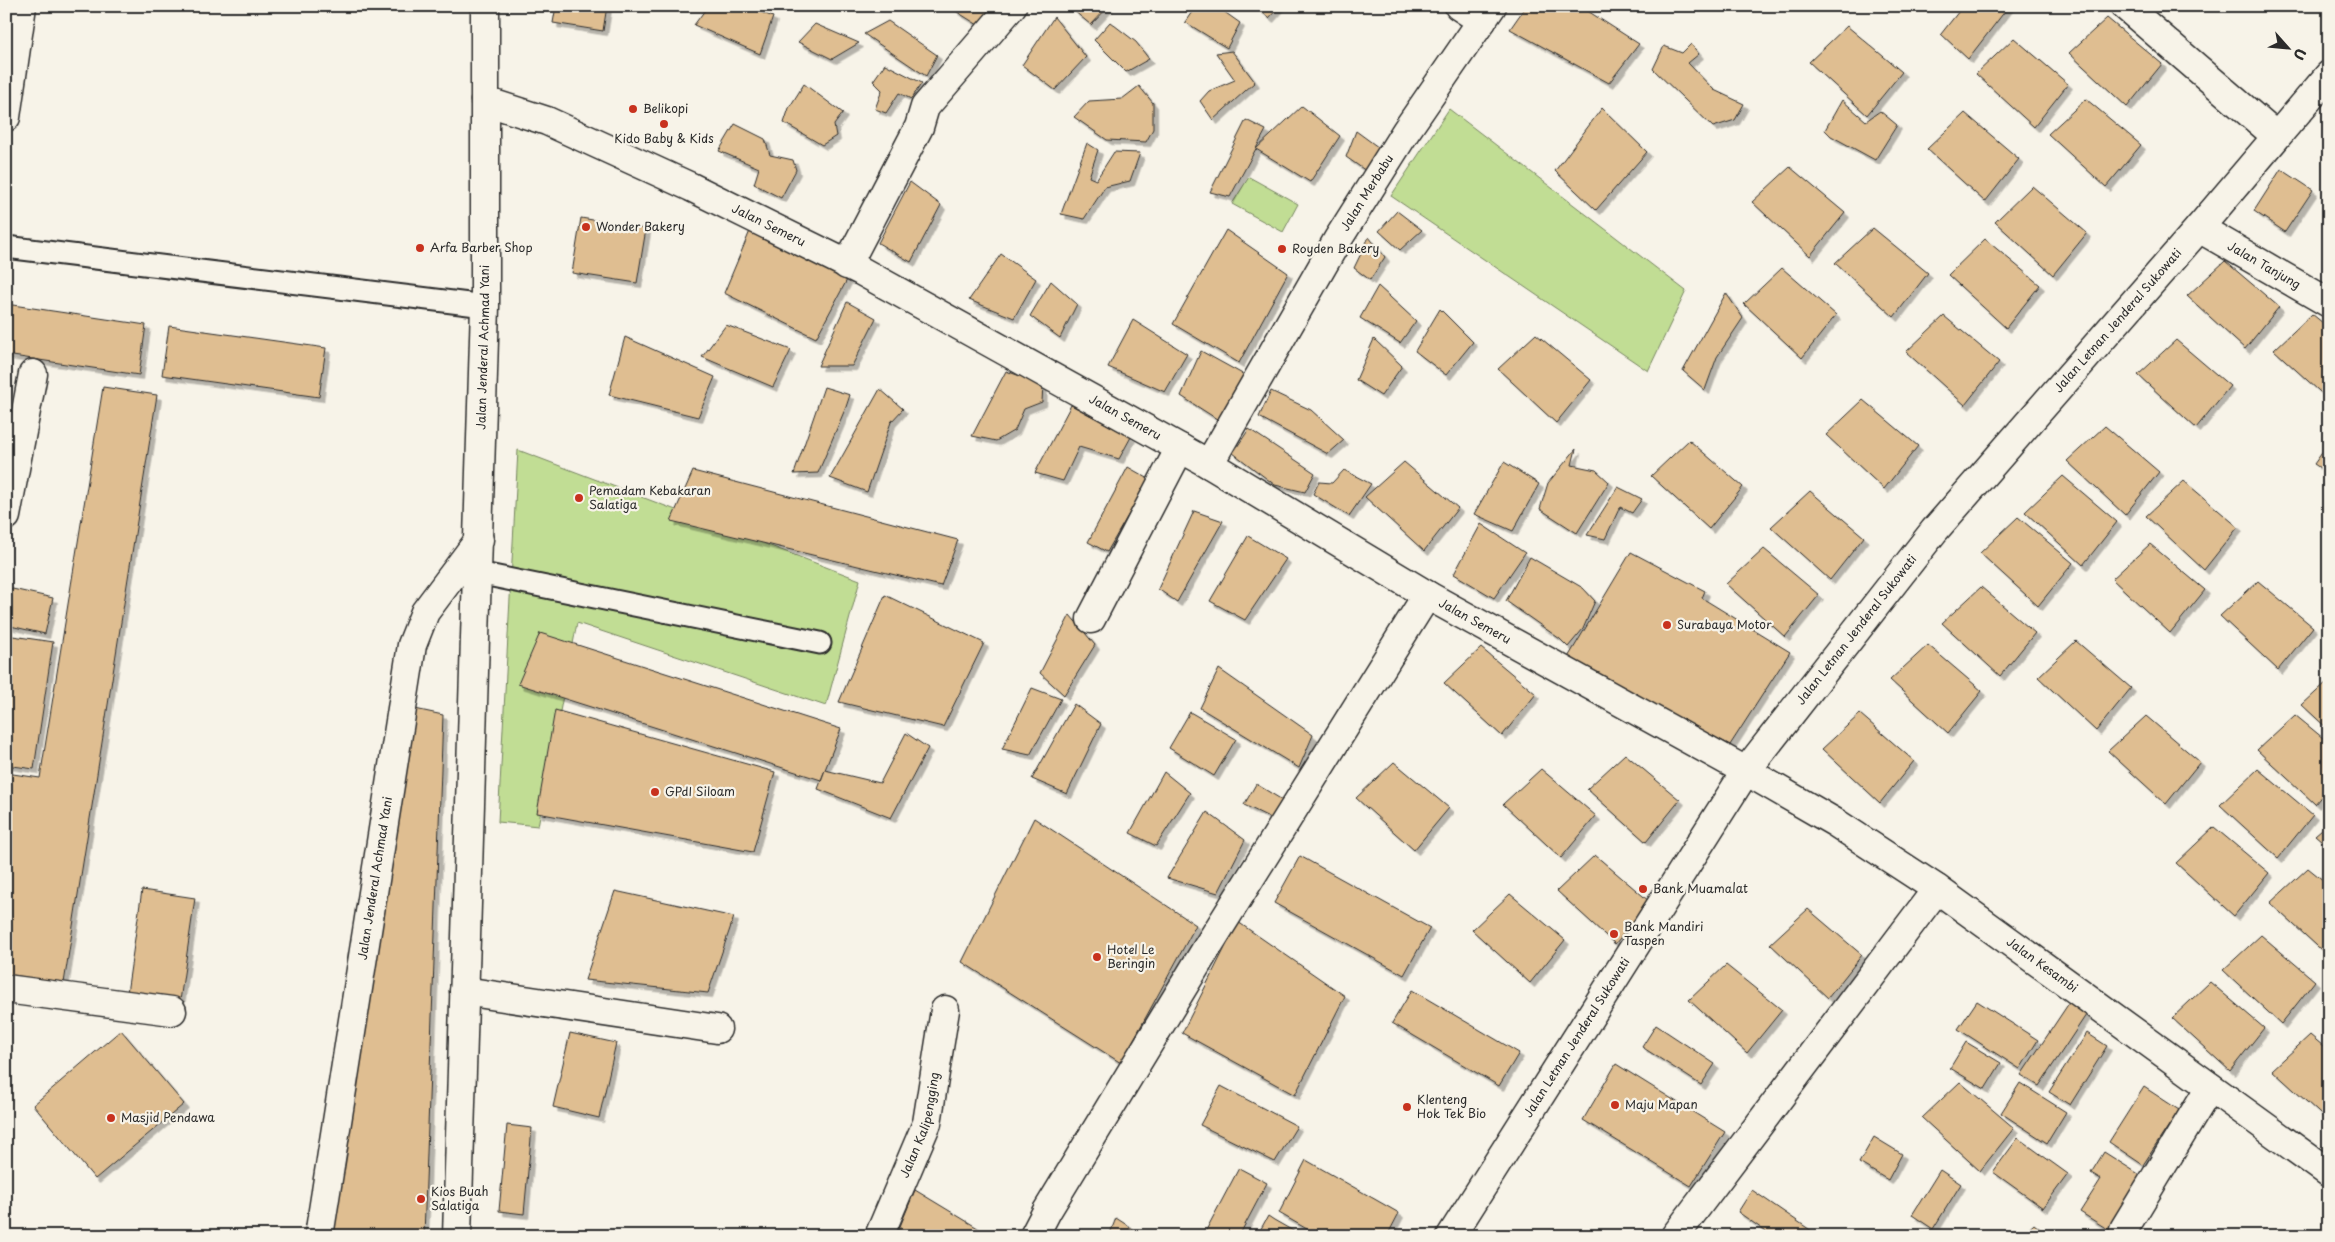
<svg xmlns="http://www.w3.org/2000/svg" width="2335" height="1242" font-family="'Playpen Sans',sans-serif">
  <style>
    .green { fill: #c1dd94; stroke: #768460 }
    .building { fill: #dfbe91; stroke: #2b2b2b; filter: url(#shadow) }
    .lines { fill: none; stroke-linecap: round; stroke-linejoin: round }
    .lane-casing { stroke: #2b2b2b; stroke-width: 25 }
    .street-casing { stroke: #2b2b2b; stroke-width: 31 }
    .secondary-casing { stroke: #2b2b2b; stroke-width: 31 }
    .lane { stroke: #f7f3e8; stroke-width: 21 }
    .street { stroke: #f7f3e8; stroke-width: 28 }
    .secondary { stroke: #f7f3e8; stroke-width: 28 }
    .poi-dot { fill: #c8321e; stroke: #f7f3e8; stroke-width: 2 }
    .labels { text-anchor: middle; stroke-width: 4.5; stroke-linejoin: round; paint-order: stroke }
    .poi-label { font-size: 12px; fill: #2b2b2b; stroke: #f7f3e8; text-anchor: start }
    .street-label { font-size: 12px; fill: #2b2b2b; stroke: #f7f3e8 }
  </style>
  <defs>
    <filter id="shadow"><feDropShadow dx="4.5" dy="4.5" stdDeviation="0" flood-color="#0004"/></filter>
  </defs>
  <rect width="100%" height="100%" fill="#f7f3e8"/>
  <filter id="ink" filterUnits="userSpaceOnUse"><feTurbulence type="fractalNoise" baseFrequency=".02" numOctaves="2"/><feDisplacementMap in="SourceGraphic" scale="10" xChannelSelector="R" yChannelSelector="G"/><feConvolveMatrix kernelMatrix="1 2 1 2 8 2 1 2 1" color-interpolation-filters="sRGB"/></filter>
  <g filter="url(#ink)">
    <g class="green">
      <polygon points="1449,109 1686,291 1648,371 1391,196"/>
      <polygon points="1249,177 1298,204 1283,232 1232,204"/>
      <polygon points="518,450 860,580 826,706 577,623 538,826 498,822"/>
    </g>
    <g class="building">
      <polygon points="556,6 607,6 603,31 553,23"/>
      <polygon points="708,6 746,6 773,17 760,54 694,25"/>
      <polygon points="959,6 1004,6 986,30 954,10"/>
      <polygon points="1078,6 1109,6 1091,25 1074,11"/>
      <polygon points="1196,6 1216,6 1240,23 1227,48 1185,22"/>
      <polygon points="1255,6 1280,6 1269,18"/>
      <polygon points="1526,6 1580,6 1639,44 1609,83 1510,29"/>
      <polygon points="1963,6 2009,6 1968,59 1941,34"/>
      <polygon points="1054,17 1086,57 1055,90 1022,65"/>
      <polygon points="2107,18 2162,64 2127,107 2069,53"/>
      <polygon points="888,21 937,55 926,76 864,34"/>
      <polygon points="1110,22 1136,42 1149,59 1126,72 1094,40"/>
      <polygon points="815,24 859,43 832,59 798,42"/>
      <polygon points="1847,26 1902,72 1867,115 1809,62"/>
      <polygon points="2014,38 2068,84 2034,127 1976,74"/>
      <polygon points="1691,44 1699,54 1688,63 1714,90 1744,104 1735,120 1713,127 1653,69 1664,46 1682,53"/>
      <polygon points="1232,51 1255,82 1213,120 1200,101 1209,91 1235,80 1216,53"/>
      <polygon points="885,64 922,83 911,99 899,93 886,113 875,109 882,90 873,81"/>
      <polygon points="804,84 843,113 834,125 836,136 822,145 784,123 789,108"/>
      <polygon points="1139,86 1153,103 1153,129 1146,142 1107,140 1074,117 1089,101 1122,99"/>
      <polygon points="2086,99 2141,145 2106,187 2048,134"/>
      <polygon points="1842,100 1866,121 1880,111 1897,125 1875,160 1831,136 1825,130"/>
      <polygon points="1302,106 1340,136 1310,182 1256,149"/>
      <polygon points="1602,108 1647,152 1596,210 1555,171"/>
      <polygon points="1965,113 2019,159 1985,202 1927,149"/>
      <polygon points="1246,120 1266,130 1230,197 1210,192"/>
      <polygon points="735,124 765,139 770,155 793,160 796,170 781,198 754,184 759,168 719,151"/>
      <polygon points="1356,131 1382,150 1366,171 1346,157"/>
      <polygon points="1087,143 1098,150 1089,177 1096,180 1114,152 1140,153 1130,181 1105,187 1084,219 1061,214"/>
      <polygon points="1790,167 1845,213 1810,256 1752,202"/>
      <polygon points="2281,169 2313,190 2285,232 2254,211"/>
      <polygon points="910,182 941,205 911,262 878,243"/>
      <polygon points="2032,186 2087,233 2053,275 1995,222"/>
      <polygon points="1397,211 1422,230 1400,250 1379,231"/>
      <polygon points="581,218 646,229 637,283 572,273"/>
      <polygon points="1873,228 1928,273 1894,317 1835,263"/>
      <polygon points="1226,230 1288,273 1239,363 1173,324"/>
      <polygon points="750,231 848,278 816,338 724,293"/>
      <polygon points="1369,237 1385,257 1370,280 1354,268"/>
      <polygon points="1985,239 2040,285 2006,328 1948,275"/>
      <polygon points="1001,254 1036,279 1014,318 969,300"/>
      <polygon points="2225,261 2279,307 2245,349 2187,296"/>
      <polygon points="1782,268 1836,315 1802,358 1744,304"/>
      <polygon points="1051,281 1077,304 1060,338 1030,316"/>
      <polygon points="1378,286 1416,321 1400,343 1360,318"/>
      <polygon points="1726,293 1743,318 1717,357 1705,390 1683,371"/>
      <polygon points="847,302 876,318 852,366 818,366"/>
      <polygon points="6,304 146,325 139,375 6,355"/>
      <polygon points="1440,309 1473,342 1446,375 1415,351"/>
      <polygon points="2312,314 2329,328 2329,400 2274,350"/>
      <polygon points="1944,316 1999,362 1965,405 1906,352"/>
      <polygon points="1133,320 1187,354 1165,392 1108,367"/>
      <polygon points="726,325 791,350 773,387 702,357"/>
      <polygon points="169,326 326,348 319,397 162,375"/>
      <polygon points="1536,334 1591,380 1556,423 1498,369"/>
      <polygon points="625,337 715,377 698,417 609,395"/>
      <polygon points="1374,339 1402,366 1381,396 1356,380"/>
      <polygon points="2176,340 2230,386 2196,428 2138,375"/>
      <polygon points="1201,351 1248,377 1220,421 1181,396"/>
      <polygon points="1006,371 1043,384 1042,402 1024,409 1015,430 996,441 972,436"/>
      <polygon points="103,387 157,395 64,983 6,974 6,773 40,778"/>
      <polygon points="824,387 850,395 846,407 818,473 794,474"/>
      <polygon points="880,389 903,409 891,422 867,492 830,478"/>
      <polygon points="1271,391 1311,410 1344,440 1328,454 1259,417"/>
      <polygon points="1863,400 1918,446 1884,489 1826,435"/>
      <polygon points="1071,405 1131,437 1119,459 1079,447 1063,481 1035,473"/>
      <polygon points="2105,426 2159,472 2125,515 2067,461"/>
      <polygon points="1249,429 1315,473 1305,492 1275,485 1233,453"/>
      <polygon points="1689,440 1743,487 1709,529 1651,476"/>
      <polygon points="2329,443 2329,474 2314,464"/>
      <polygon points="1576,449 1572,465 1596,470 1609,482 1577,533 1540,509 1548,483"/>
      <polygon points="1404,462 1458,508 1424,551 1365,497"/>
      <polygon points="1504,462 1539,484 1513,531 1474,514"/>
      <polygon points="1128,467 1149,479 1107,552 1088,542"/>
      <polygon points="1344,470 1371,484 1349,516 1313,494 1319,482 1332,483"/>
      <polygon points="693,471 958,540 941,586 671,521"/>
      <polygon points="2063,476 2117,522 2083,565 2025,512"/>
      <polygon points="2184,481 2238,527 2204,570 2146,516"/>
      <polygon points="1618,487 1642,499 1632,513 1620,507 1605,539 1587,535"/>
      <polygon points="1810,491 1864,537 1830,580 1771,527"/>
      <polygon points="1194,511 1223,521 1177,602 1158,589"/>
      <polygon points="2018,517 2073,563 2038,606 1980,553"/>
      <polygon points="1481,524 1525,553 1494,598 1454,574"/>
      <polygon points="1248,536 1286,559 1245,620 1210,601"/>
      <polygon points="2150,544 2205,590 2170,633 2112,579"/>
      <polygon points="1764,549 1819,595 1785,637 1726,584"/>
      <polygon points="1631,552 1705,591 1702,598 1790,652 1730,745 1567,659"/>
      <polygon points="1530,557 1583,588 1595,601 1583,629 1568,647 1560,639 1506,601"/>
      <polygon points="2258,581 2313,627 2278,670 2220,616"/>
      <polygon points="1981,587 2035,633 2000,676 1942,623"/>
      <polygon points="8,588 53,598 45,634 6,625"/>
      <polygon points="885,595 984,643 943,727 839,702"/>
      <polygon points="1070,615 1095,645 1064,695 1040,673"/>
      <polygon points="540,633 841,729 821,780 518,684"/>
      <polygon points="6,635 53,642 34,769 6,765"/>
      <polygon points="2076,641 2131,688 2096,731 2038,677"/>
      <polygon points="1928,645 1982,691 1948,733 1890,680"/>
      <polygon points="1481,648 1536,694 1502,736 1444,683"/>
      <polygon points="1219,669 1313,735 1299,768 1200,708"/>
      <polygon points="2329,680 2329,730 2302,705"/>
      <polygon points="1032,688 1061,699 1030,755 1002,749"/>
      <polygon points="1074,704 1101,724 1067,794 1032,779"/>
      <polygon points="415,709 443,715 424,1236 332,1236"/>
      <polygon points="555,710 775,772 753,852 537,813"/>
      <polygon points="1190,712 1236,739 1214,776 1169,748"/>
      <polygon points="1860,714 1914,761 1880,803 1822,749"/>
      <polygon points="2295,715 2329,743 2329,787 2315,804 2257,750"/>
      <polygon points="2146,716 2200,762 2166,804 2108,751"/>
      <polygon points="906,733 928,748 891,818 818,789 825,770 880,783"/>
      <polygon points="1625,754 1680,800 1646,842 1587,789"/>
      <polygon points="1394,762 1449,808 1414,850 1356,798"/>
      <polygon points="1541,769 1596,816 1561,858 1503,804"/>
      <polygon points="2258,769 2313,815 2278,858 2220,805"/>
      <polygon points="1164,772 1190,793 1156,846 1130,833"/>
      <polygon points="1256,784 1284,801 1273,819 1244,805"/>
      <polygon points="1207,812 1245,840 1218,893 1167,878"/>
      <polygon points="1034,818 1196,925 1121,1063 962,962"/>
      <polygon points="2329,823 2329,847 2315,835"/>
      <polygon points="2214,827 2269,873 2234,916 2176,863"/>
      <polygon points="1595,855 1650,902 1615,944 1557,891"/>
      <polygon points="1300,856 1430,928 1404,975 1274,903"/>
      <polygon points="2308,868 2329,885 2328,956 2270,903"/>
      <polygon points="142,890 195,898 180,1001 127,993"/>
      <polygon points="615,891 734,917 708,993 585,980"/>
      <polygon points="1510,894 1565,940 1530,983 1472,930"/>
      <polygon points="1808,909 1862,955 1828,998 1770,944"/>
      <polygon points="1238,922 1345,996 1295,1095 1182,1033"/>
      <polygon points="2261,935 2315,981 2281,1024 2223,970"/>
      <polygon points="1726,965 1782,1010 1747,1053 1689,1000"/>
      <polygon points="2210,982 2264,1028 2230,1071 2172,1018"/>
      <polygon points="1412,990 1519,1053 1499,1086 1392,1023"/>
      <polygon points="2071,1000 2088,1012 2039,1086 2021,1075"/>
      <polygon points="1977,1001 2038,1040 2020,1069 1958,1029"/>
      <polygon points="1656,1025 1715,1064 1701,1085 1642,1047"/>
      <polygon points="121,1030 184,1104 95,1179 33,1105"/>
      <polygon points="570,1033 616,1043 599,1118 553,1107"/>
      <polygon points="2087,1033 2107,1046 2070,1105 2049,1092"/>
      <polygon points="2310,1035 2329,1051 2329,1122 2272,1070"/>
      <polygon points="1966,1042 2001,1063 1985,1089 1950,1068"/>
      <polygon points="1616,1064 1725,1132 1691,1186 1583,1120"/>
      <polygon points="1960,1082 2014,1128 1980,1171 1922,1118"/>
      <polygon points="2020,1083 2066,1112 2047,1143 2001,1113"/>
      <polygon points="1221,1086 1297,1126 1275,1162 1200,1125"/>
      <polygon points="2144,1087 2179,1110 2143,1165 2109,1142"/>
      <polygon points="507,1125 532,1128 524,1214 499,1211"/>
      <polygon points="1874,1137 1902,1154 1888,1180 1859,1163"/>
      <polygon points="2018,1138 2068,1174 2043,1208 1993,1172"/>
      <polygon points="2104,1152 2145,1178 2112,1232 2080,1212 2101,1179 2091,1173"/>
      <polygon points="1306,1160 1399,1213 1387,1236 1319,1236 1279,1213"/>
      <polygon points="1239,1168 1267,1183 1239,1236 1203,1236"/>
      <polygon points="1940,1170 1961,1184 1933,1229 1912,1215"/>
      <polygon points="915,1190 991,1236 896,1236"/>
      <polygon points="1752,1190 1819,1236 1772,1236 1738,1212"/>
      <polygon points="1268,1216 1274,1220 1302,1236 1257,1236"/>
      <polygon points="1116,1218 1144,1236 1109,1236"/>
      <polygon points="2034,1224 2049,1236 2021,1236"/>
    </g>
    <g class="lines">
      <defs>
        <g id="lane">
          <polyline points="6,247 485,306"/>
          <polyline points="478,573 820,643"/>
        </g>
        <g id="street">
          <polyline points="1459,6 1482,21"/>
          <polyline points="2125,6 2276,136"/>
          <polyline points="6,117 22,6"/>
          <path id="s1" d="M2199,228L2329,303"/>
          <polyline points="847,265 919,127 925,107 1012,6"/>
          <path id="s2" d="M1209,464L1338,239L1406,131L1492,6"/>
          <polyline points="6,516 33,374"/>
          <polyline points="1091,619 1180,448"/>
          <polyline points="6,989 172,1011"/>
          <polyline points="464,991 717,1029"/>
          <polyline points="2124,1229 2210,1087"/>
          <path id="s3" d="M879,1236L927,1123L945,1010"/>
          <polyline points="1034,1236 1047,1211 1208,946 1427,595"/>
          <polyline points="1675,1236 1937,889"/>
        </g>
        <g id="secondary">
          <path id="s4" d="M485,101L547,121L691,187L861,271L1209,464L1427,595L1746,771L1836,823L1937,889L2329,1173"/>
          <path id="s5" d="M319,1236L412,645L425,612L479,540"/>
          <path id="s6" d="M457,1236L485,306V6"/>
          <path id="s7" d="M1451,1236L1746,771L1934,531L2199,228L2329,75"/>
        </g>
      </defs>
      <use href="#lane" class="lane-casing"/>
      <use href="#street" class="street-casing"/>
      <use href="#secondary" class="secondary-casing"/>
      <use href="#lane" class="lane"/>
      <use href="#street" class="street"/>
      <use href="#secondary" class="secondary"/>
    </g>
  </g>
  <g class="poi-dot">
    <circle cx="633" cy="109" r="5"/>
    <circle cx="664" cy="124" r="5"/>
    <circle cx="586" cy="227" r="5"/>
    <circle cx="420" cy="248" r="5"/>
    <circle cx="1282" cy="249" r="5"/>
    <circle cx="579" cy="498" r="5"/>
    <circle cx="1667" cy="625" r="5"/>
    <circle cx="655" cy="792" r="5"/>
    <circle cx="1643" cy="889" r="5"/>
    <circle cx="1614" cy="934" r="5"/>
    <circle cx="1097" cy="957" r="5"/>
    <circle cx="1615" cy="1105" r="5"/>
    <circle cx="1407" cy="1107" r="5"/>
    <circle cx="111" cy="1118" r="5"/>
    <circle cx="421" cy="1199" r="5"/>
  </g>
  <g class="labels">
    <g class="poi-label">
      <text x="643" y="113">Belikopi</text>
      <text x="664" y="143" text-anchor="middle">Kido Baby &amp; Kids</text>
      <text x="596" y="231">Wonder Bakery</text>
      <text x="430" y="252">Arfa Barber Shop</text>
      <text x="1292" y="253">Royden Bakery</text>
      <text x="589" y="495">Pemadam Kebakaran<tspan x="589" dy="14">Salatiga</tspan></text>
      <text x="1677" y="629">Surabaya Motor</text>
      <text x="665" y="796">GPdI Siloam</text>
      <text x="1653" y="893">Bank Muamalat</text>
      <text x="1624" y="931">Bank Mandiri<tspan x="1624" dy="14">Taspen</tspan></text>
      <text x="1107" y="954">Hotel Le<tspan x="1107" dy="14">Beringin</tspan></text>
      <text x="1417" y="1104">Klenteng<tspan x="1417" dy="14">Hok Tek Bio</tspan></text>
      <text x="1625" y="1109">Maju Mapan</text>
      <text x="121" y="1122">Masjid Pendawa</text>
      <text x="431" y="1196">Kios Buah<tspan x="431" dy="14">Salatiga</tspan></text>
    </g>
    <g class="street-label">
      <text dy="4" stroke="none"><textPath href="#s2" startOffset="314">Jalan Merbabu</textPath></text>
      <text dy="4" stroke="none"><textPath href="#s4" startOffset="310">Jalan Semeru</textPath></text>
      <text dy="4" stroke="none"><textPath href="#s1" startOffset="75">Jalan Tanjung</textPath></text>
      <text dy="4" stroke="none"><textPath href="#s7" startOffset="1135">Jalan Letnan Jenderal Sukowati</textPath></text>
      <text dy="4" stroke="none"><textPath href="#s6" startOffset="889">Jalan Jenderal Achmad Yani</textPath></text>
      <text dy="4" stroke="none"><textPath href="#s4" startOffset="715">Jalan Semeru</textPath></text>
      <text dy="4" stroke="none"><textPath href="#s4" startOffset="1120">Jalan Semeru</textPath></text>
      <text dy="4" stroke="none"><textPath href="#s7" startOffset="730">Jalan Letnan Jenderal Sukowati</textPath></text>
      <text dy="4" stroke="none"><textPath href="#s5" startOffset="362">Jalan Jenderal Achmad Yani</textPath></text>
      <text dy="4" stroke="none"><textPath href="#s4" startOffset="1784">Jalan Kesambi</textPath></text>
      <text dy="4" stroke="none"><textPath href="#s7" startOffset="235">Jalan Letnan Jenderal Sukowati</textPath></text>
      <text dy="4" stroke="none"><textPath href="#s3" startOffset="119">Jalan Kalipengging</textPath></text>
    </g>
  </g>
  <rect width="2335" height="1242" fill="none" stroke="#f7f3e8" stroke-width="25"/>
  <rect x="12" y="12" width="2310" height="1217" fill="none" stroke="#2b2b2b" stroke-width="2" filter="url(#ink)"/>
  <g transform="translate(2288 48) rotate(117)" stroke="#f7f3e8" stroke-width="4" paint-order="stroke">
  <path d="M0-4L9 19L0 12L-9 19Z" fill="#2b2b2b"/>
  <text y="-8" font-size="14" font-weight="bold" text-anchor="middle" fill="#2b2b2b">U</text>
  </g>
</svg>
